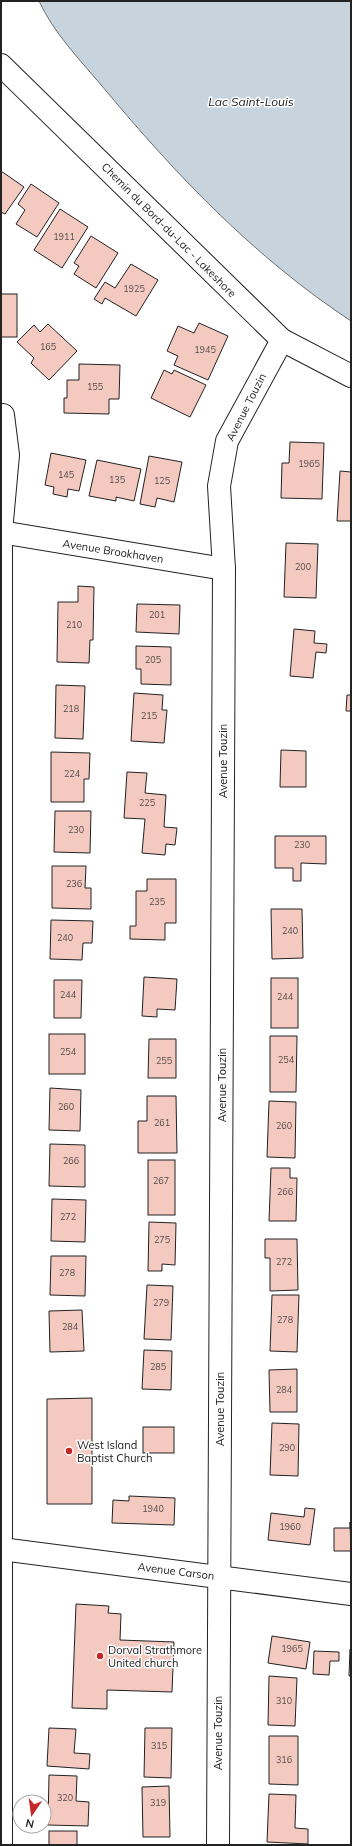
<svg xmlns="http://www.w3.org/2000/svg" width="352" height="1846" font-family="Mulish,sans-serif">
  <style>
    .water { fill: #c7d3dd; stroke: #6f6f6f }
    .building { fill: #f3c9c0; stroke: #222 }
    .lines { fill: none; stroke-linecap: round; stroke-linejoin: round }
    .minor-casing { stroke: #222; stroke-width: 24 }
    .minor { stroke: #fff; stroke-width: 22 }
    .poi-dot { fill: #c62828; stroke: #fff; stroke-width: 1.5 }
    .labels { text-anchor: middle; stroke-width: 3; stroke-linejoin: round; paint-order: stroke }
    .number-label { font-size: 9px; fill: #564c4a }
    .street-label { font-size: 11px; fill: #222; stroke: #fff }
    .poi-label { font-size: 11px; fill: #222; stroke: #fff; text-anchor: start }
    .water-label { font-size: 12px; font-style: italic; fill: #222; stroke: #fff }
  </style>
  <rect width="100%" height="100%" fill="#fff"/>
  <path class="water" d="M39,1H351V321C254,257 176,175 102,86C80,60 53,32 39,1Z"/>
  <g class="building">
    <polygon points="1,171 24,187 5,214 1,212"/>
    <polygon points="31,184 59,203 37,237 16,224 25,210 18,204"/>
    <polygon points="60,209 88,227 62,268 34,250"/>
    <polygon points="91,236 118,253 96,288 74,274 79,266 74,263"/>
    <polygon points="131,264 158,280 136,316 105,298 102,304 94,299 105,282 115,288"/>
    <rect x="1" y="294" width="16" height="43"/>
    <polygon points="199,323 228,336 208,380 174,365 178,356 167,351 178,326 194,333"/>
    <polygon points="48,324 77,351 49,380 31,363 34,358 17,342 34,325 40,332"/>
    <polygon points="79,364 120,365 119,399 109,399 109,414 64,413 64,398 67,398 67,380 79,380"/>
    <polygon points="164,370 172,374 174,370 206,385 190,417 151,398"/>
    <polygon points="290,442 324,443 322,499 281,498 282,463 289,463"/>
    <polygon points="51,453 86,460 79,491 68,489 67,497 53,494 54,487 45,485"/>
    <polygon points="149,456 182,462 174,502 157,498 155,507 140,504"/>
    <polygon points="97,460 141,469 134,501 116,497 116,501 89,496"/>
    <polygon points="340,471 351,472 351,521 337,521"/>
    <polygon points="286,543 318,544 316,598 284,597"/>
    <polygon points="78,586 94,587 93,640 90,640 89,663 57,662 58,602 78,602"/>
    <polygon points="137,604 180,605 179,634 136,632"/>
    <polygon points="294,629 315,631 314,643 327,644 326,653 316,652 313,678 290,676"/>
    <polygon points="136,646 171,647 171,685 141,684 141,669 136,669"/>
    <polygon points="56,685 85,686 83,739 55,738"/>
    <polygon points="134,693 163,695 162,710 167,710 164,743 131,741"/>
    <polygon points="347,695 351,695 351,711 346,711"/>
    <polygon points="281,750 306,751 306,787 280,787"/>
    <polygon points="51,752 90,753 89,779 84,779 84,802 51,802"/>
    <polygon points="127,772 147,773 145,793 166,795 164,827 177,828 175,845 166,844 165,855 142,853 145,819 124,818"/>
    <polygon points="55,811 91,811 90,853 54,852"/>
    <polygon points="275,836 326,836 326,864 301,863 301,881 293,881 293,868 275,868"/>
    <polygon points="52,866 86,866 85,888 91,888 91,909 52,908"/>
    <polygon points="147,879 176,879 176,923 165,923 165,940 130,939 130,926 136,926 136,891 147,891"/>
    <polygon points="271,909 302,909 303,958 272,959"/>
    <polygon points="51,920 93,921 92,943 83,943 82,960 50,959"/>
    <polygon points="144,977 177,979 175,1010 157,1009 157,1017 142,1016"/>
    <rect x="271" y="978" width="27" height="50"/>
    <polygon points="54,980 82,980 81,1018 54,1018"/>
    <rect x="49" y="1034" width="36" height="40"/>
    <polygon points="270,1036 297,1036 296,1092 270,1092"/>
    <polygon points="149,1039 176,1039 176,1078 148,1078"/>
    <polygon points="50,1088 81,1090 80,1131 49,1130"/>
    <polygon points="147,1096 176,1096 177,1153 138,1153 138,1121 147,1121"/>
    <polygon points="269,1101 296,1102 295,1158 267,1157"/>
    <polygon points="50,1144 85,1145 85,1187 49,1186"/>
    <rect x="148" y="1160" width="27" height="55"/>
    <polygon points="271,1168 290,1168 290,1178 297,1178 296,1221 269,1221"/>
    <polygon points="52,1199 86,1200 85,1242 51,1241"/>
    <polygon points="149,1222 176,1223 175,1265 162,1264 162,1271 148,1271"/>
    <polygon points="265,1239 297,1239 298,1290 270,1291 270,1258 265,1258"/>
    <polygon points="51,1256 86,1256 85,1296 50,1295"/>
    <polygon points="147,1285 173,1286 171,1340 144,1339"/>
    <polygon points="272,1295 299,1295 297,1352 270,1351"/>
    <polygon points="82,1310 84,1351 50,1352 49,1311"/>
    <polygon points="144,1350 172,1351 171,1390 142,1389"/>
    <polygon points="297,1369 297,1412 270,1412 269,1370"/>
    <polygon points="92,1398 92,1504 47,1504 47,1399"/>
    <polygon points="272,1423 299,1424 298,1476 270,1475"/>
    <rect x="143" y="1427" width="31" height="26"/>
    <polygon points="129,1496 175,1498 174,1525 112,1523 113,1500 129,1501"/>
    <polygon points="305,1508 315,1509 310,1545 268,1540 271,1513 304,1517"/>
    <polygon points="350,1522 351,1551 334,1551 334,1528 350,1528"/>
    <polygon points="76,1604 109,1606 108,1613 121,1614 120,1640 174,1642 172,1692 107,1690 107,1709 72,1708"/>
    <polygon points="272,1636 310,1642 306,1669 268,1663"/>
    <polygon points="350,1649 351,1649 351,1676 349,1676"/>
    <polygon points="314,1651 339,1652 339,1661 330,1661 329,1675 313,1674"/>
    <polygon points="269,1676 297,1678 295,1726 268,1725"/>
    <polygon points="49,1728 76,1729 74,1753 90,1754 89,1769 47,1766"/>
    <polygon points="145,1728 172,1728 171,1778 144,1777"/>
    <polygon points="269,1736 298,1736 298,1785 269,1784"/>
    <polygon points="49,1775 77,1776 76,1801 89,1802 88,1826 48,1825"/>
    <polygon points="169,1786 170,1837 143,1837 142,1787"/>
    <polygon points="269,1794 296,1795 295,1828 308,1829 308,1844 267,1842"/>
    <rect x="49" y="1831" width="28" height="14"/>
  </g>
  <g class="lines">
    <defs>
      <g id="minor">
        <polyline points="1,65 282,340 351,376"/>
        <polyline points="1,532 224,569"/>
        <polyline points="1,1537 1,532 8,455 3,415"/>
        <polyline points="1,1549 351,1594"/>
        <polyline points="1,1551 1,1845"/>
        <polyline points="218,1845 224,569 219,486 227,441 282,340"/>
      </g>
    </defs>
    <use href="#minor" class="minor-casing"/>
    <use href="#minor" class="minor"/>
  </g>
  <g class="poi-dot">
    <circle cx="69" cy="1451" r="4"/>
    <circle cx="100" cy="1656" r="4"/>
  </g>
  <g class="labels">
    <g class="number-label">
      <text x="64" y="240">1911</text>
      <text x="134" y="292">1925</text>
      <text x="48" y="350">165</text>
      <text x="205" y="353">1945</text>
      <text x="95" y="390">155</text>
      <text x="309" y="467">1965</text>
      <text x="66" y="478">145</text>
      <text x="117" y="483">135</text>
      <text x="162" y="484">125</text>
      <text x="303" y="570">200</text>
      <text x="157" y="618">201</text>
      <text x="74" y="628">210</text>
      <text x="153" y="663">205</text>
      <text x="71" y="712">218</text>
      <text x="149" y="719">215</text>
      <text x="72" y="777">224</text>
      <text x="147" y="806">225</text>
      <text x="76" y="833">230</text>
      <text x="302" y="848">230</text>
      <text x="74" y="887">236</text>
      <text x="157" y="905">235</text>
      <text x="290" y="934">240</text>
      <text x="65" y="941">240</text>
      <text x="68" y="998">244</text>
      <text x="285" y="1000">244</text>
      <text x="68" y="1055">254</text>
      <text x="286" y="1063">254</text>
      <text x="164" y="1064">255</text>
      <text x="66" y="1110">260</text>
      <text x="162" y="1126">261</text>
      <text x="284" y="1129">260</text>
      <text x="71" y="1164">266</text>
      <text x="161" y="1184">267</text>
      <text x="285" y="1195">266</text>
      <text x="68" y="1220">272</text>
      <text x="162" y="1243">275</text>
      <text x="284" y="1265">272</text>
      <text x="67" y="1276">278</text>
      <text x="161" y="1306">279</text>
      <text x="285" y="1323">278</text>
      <text x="70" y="1330">284</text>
      <text x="158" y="1370">285</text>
      <text x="284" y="1393">284</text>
      <text x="287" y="1451">290</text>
      <text x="153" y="1512">1940</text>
      <text x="290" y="1530">1960</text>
      <text x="292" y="1652">1965</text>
      <text x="284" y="1704">310</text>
      <text x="159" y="1749">315</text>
      <text x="284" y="1763">316</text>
      <text x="65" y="1801">320</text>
      <text x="158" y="1806">319</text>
    </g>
    <g class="street-label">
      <text transform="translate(169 230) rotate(45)" y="4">Chemin du Bord-du-Lac - Lakeshore</text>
      <text transform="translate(246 407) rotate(-63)" y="4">Avenue Touzin</text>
      <text transform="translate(113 551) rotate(9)" y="4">Avenue Brookhaven</text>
      <text transform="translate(223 761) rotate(-90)" y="4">Avenue Touzin</text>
      <text transform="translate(222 1085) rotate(-90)" y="4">Avenue Touzin</text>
      <text transform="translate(220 1409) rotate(-90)" y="4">Avenue Touzin</text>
      <text transform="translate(176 1571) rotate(7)" y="4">Avenue Carson</text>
      <text transform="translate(218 1733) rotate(-90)" y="4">Avenue Touzin</text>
    </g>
    <g class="poi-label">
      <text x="77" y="1449">West Island<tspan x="77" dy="13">Baptist Church</tspan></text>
      <text x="108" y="1654">Dorval Strathmore<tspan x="108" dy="13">United church</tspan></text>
    </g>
    <g class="water-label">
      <text x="251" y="106">Lac Saint-Louis</text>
    </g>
  </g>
  <rect width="352" height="1846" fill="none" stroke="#222222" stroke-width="4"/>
  <g transform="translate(32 1814) rotate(193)"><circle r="19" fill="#ffffff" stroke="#a7a7a7"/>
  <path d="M0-3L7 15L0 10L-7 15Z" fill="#c62828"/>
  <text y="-6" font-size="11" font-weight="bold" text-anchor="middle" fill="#222222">N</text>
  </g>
</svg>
